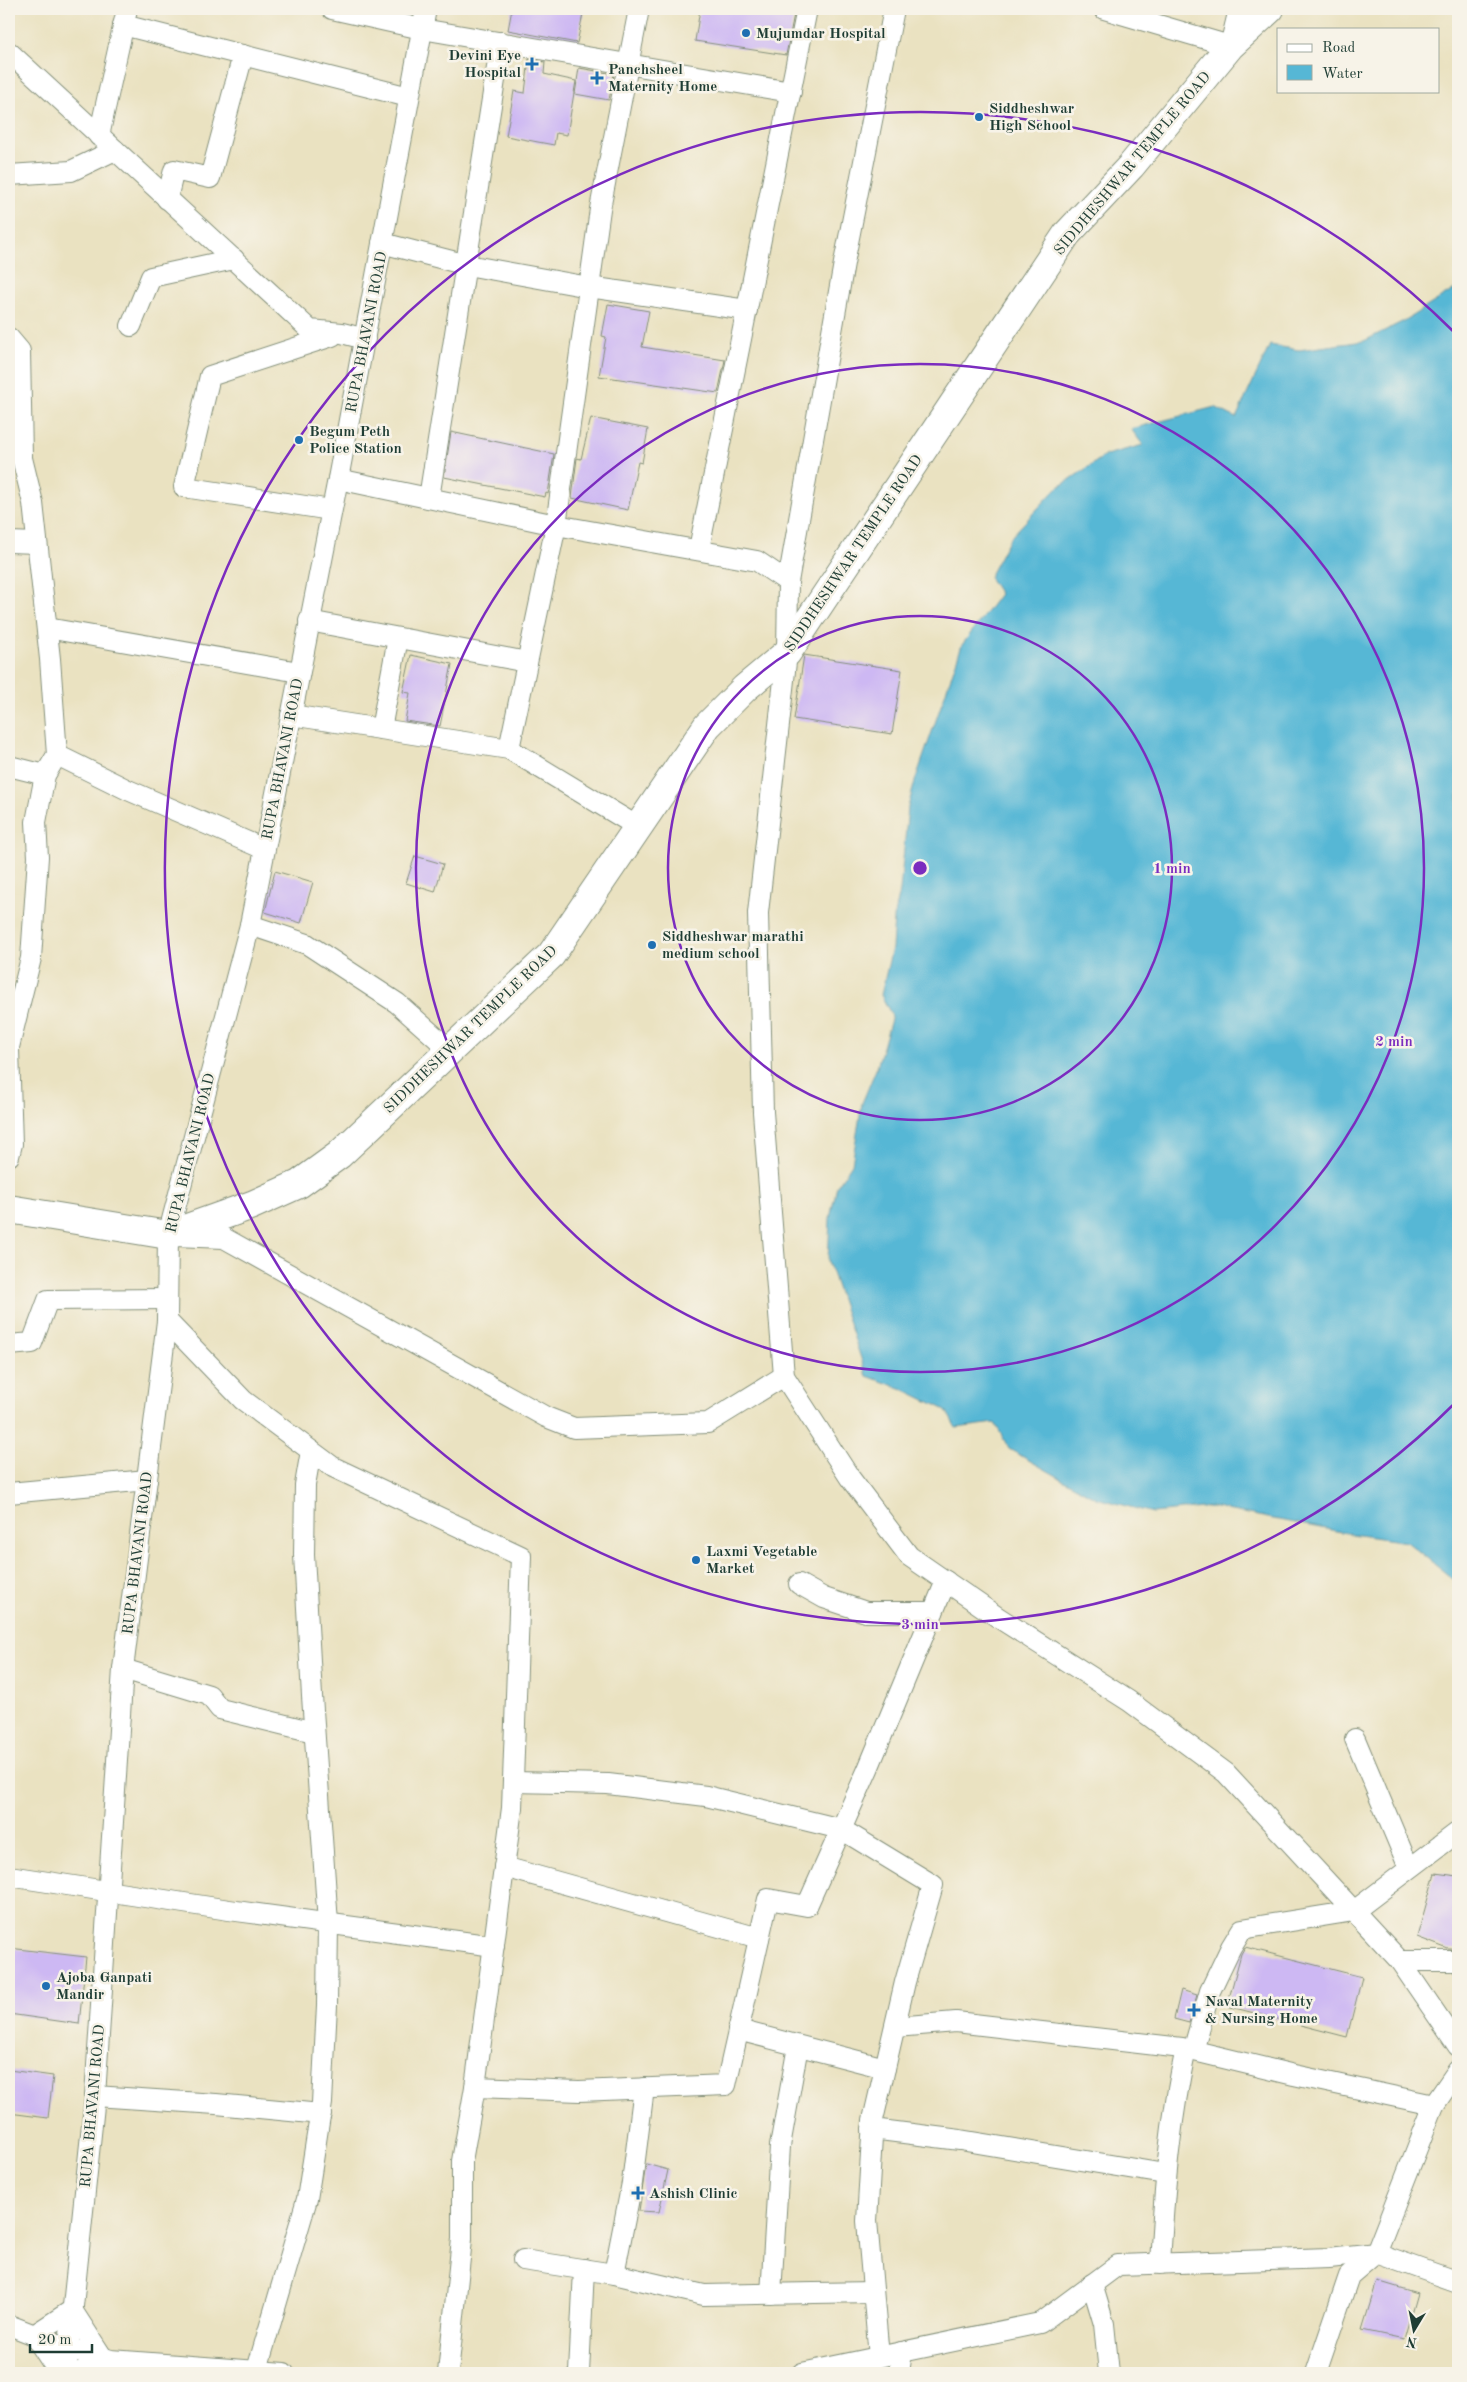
<svg xmlns="http://www.w3.org/2000/svg" width="1467" height="2382" font-family="'Old Standard TT',serif">
  <style>
    .water { fill: #56b7d5; stroke: #3a7a84 }
    .building { fill: #cdb8f3 }
    .lines { fill: none; stroke-linecap: round; stroke-linejoin: round }
    .minor-casing { stroke: #84907a; stroke-width: 22 }
    .highway-casing { stroke: #84907a; stroke-width: 30 }
    .minor { stroke: #fff; stroke-width: 20 }
    .highway { stroke: #fff; stroke-width: 28 }
    .ring { fill: none; stroke: #7b2cbf; stroke-width: 2.5 }
    .poi-dot { fill: #1f6fb2; stroke: #f7f3e8; stroke-width: 2 }
    .labels { text-anchor: middle; stroke-width: 5; stroke-linejoin: round; paint-order: stroke }
    .poi-label { font-size: 15px; font-weight: bold; fill: #1f3d34; stroke: #f7f3e8; text-anchor: start }
    .street-label { font-size: 15px; fill: #1f3d34; stroke: #f7f3e8 }
    .centre { fill: #7b2cbf; stroke: #f7f3e8; stroke-width: 2.5 }
    .ring-label { font-size: 15px; text-anchor: middle; font-weight: bold; fill: #7b2cbf; stroke: #f7f3e8; stroke-width: 5; stroke-linejoin: round; paint-order: stroke }
  </style>
  <rect width="100%" height="100%" fill="#f7f3e8"/>
  <filter id="ink" filterUnits="userSpaceOnUse"><feTurbulence type="fractalNoise" baseFrequency=".02" numOctaves="2"/><feDisplacementMap in="SourceGraphic" scale="10" xChannelSelector="R" yChannelSelector="G"/><feConvolveMatrix kernelMatrix="1 2 1 2 8 2 1 2 1" color-interpolation-filters="sRGB"/></filter>
  <filter id="wash" filterUnits="userSpaceOnUse"><feTurbulence type="fractalNoise" baseFrequency=".0096" numOctaves="4" result="noise"/><feDisplacementMap in="SourceGraphic" scale="20" xChannelSelector="R" yChannelSelector="G"/><feGaussianBlur stdDeviation="1.12" result="paint"/><feColorMatrix in="noise" values="0 0 0 0 0 0 0 0 0 0 0 0 0 0 0 0 0 1.4 0 .05"/><feComposite in="paint" operator="in"/></filter>
  <g filter="url(#wash)">
    <rect width="100%" height="100%" fill="#eae2c1"/>
    <polygon class="water" points="1458,287 1458,1583 1407,1542 1352,1534 1211,1507 1153,1513 1096,1498 1009,1449 995,1423 956,1428 946,1410 903,1389 867,1376 828,1261 830,1218 837,1186 852,1164 862,1103 877,1067 892,1016 881,995 892,948 894,918 900,891 908,807 916,778 962,645 1000,594 989,577 1010,538 1056,489 1106,455 1143,445 1131,429 1215,407 1236,418 1270,345 1299,350 1364,341 1404,321"/>
    <g id="blocks">
      <g class="building">
        <polygon points="512,9 584,9 577,43 508,30"/>
        <polygon points="700,9 795,9 786,55 695,41"/>
        <polygon points="529,59 545,62 544,74 576,81 567,135 556,133 554,145 506,136 514,91 525,93"/>
        <polygon points="579,68 614,74 609,100 575,94"/>
        <polygon points="608,304 649,311 642,347 725,360 718,393 599,376 606,337 602,336"/>
        <polygon points="591,418 648,429 642,463 638,462 628,510 572,498 577,458 581,459"/>
        <polygon points="451,432 554,454 548,494 546,493 545,497 444,477"/>
        <polygon points="411,655 452,664 440,726 405,721 410,693 403,692"/>
        <polygon points="804,655 902,670 892,734 794,719"/>
        <polygon points="415,856 443,864 435,892 406,883"/>
        <polygon points="275,871 313,882 301,923 265,912"/>
        <polygon points="1435,1873 1458,1876 1458,1949 1448,1949 1417,1937"/>
        <polygon points="1245,1947 1362,1977 1347,2037 1227,2006 1241,1954"/>
        <polygon points="9,1948 86,1957 79,2024 9,2014"/>
        <polygon points="1181,1990 1197,1995 1189,2023 1174,2019"/>
        <polygon points="9,2070 53,2076 48,2118 9,2113"/>
        <polygon points="646,2164 668,2170 659,2212 639,2211"/>
        <polygon points="1377,2281 1417,2293 1404,2339 1362,2330"/>
      </g>
    </g>
  </g>
  <g filter="url(#ink)">
    <use href="#blocks" fill-opacity="0" stroke="#84907a" stroke-width="1"/>
    <g class="lines">
      <defs>
        <g id="minor">
          <polyline points="332,9 422,29 791,92"/>
          <polyline points="1104,9 1230,46 1239,9"/>
          <polyline points="123,25 409,97"/>
          <polyline points="9,52 310,330 342,333 365,339"/>
          <polyline points="99,136 127,9"/>
          <polyline points="9,175 71,171 115,150"/>
          <polyline points="167,199 174,170 210,178 243,55"/>
          <polyline points="382,243 467,265 589,287 747,310"/>
          <polyline points="131,326 151,277 234,259"/>
          <polyline points="9,338 20,351 22,458 33,503 50,659 57,755 45,775 36,822 38,857 31,958 9,1047"/>
          <polyline points="338,479 556,525 757,561 788,582 787,653 758,913 763,1112 784,1376 850,1478 909,1556 999,1618 1129,1701 1226,1773 1400,1961 1458,2046"/>
          <polyline points="429,498 501,42"/>
          <polyline points="331,510 184,487 210,376 332,336"/>
          <polyline points="9,542 37,543"/>
          <polyline points="699,549 807,9"/>
          <polyline points="788,582 844,263 894,9"/>
          <polyline points="309,621 527,662"/>
          <polyline points="47,628 299,672"/>
          <polyline points="291,715 509,749 638,827"/>
          <polyline points="381,729 398,638"/>
          <polyline points="509,749 556,525 600,209 639,9"/>
          <polyline points="57,755 128,790 264,849"/>
          <polyline points="9,766 45,775"/>
          <polyline points="250,925 307,944 397,1003 450,1050"/>
          <polyline points="9,1049 12,1144 9,1156"/>
          <polyline points="175,1236 224,1238 546,1417 574,1428 708,1423 784,1376"/>
          <polyline points="167,1321 243,1400 333,1467 521,1556 512,1808 475,2087 462,2161 462,2239 448,2373"/>
          <polyline points="9,1345 32,1343 48,1300 166,1299"/>
          <polyline points="9,1493 147,1480"/>
          <polyline points="799,1584 824,1598 866,1612 933,1612"/>
          <polyline points="123,1669 209,1695 220,1709 314,1732"/>
          <polyline points="1355,1739 1409,1868"/>
          <polyline points="513,1782 608,1784 706,1796 841,1829 933,1885 905,1982 873,2120 867,2221 879,2357"/>
          <polyline points="504,1867 759,1938"/>
          <polyline points="9,1876 229,1910 494,1946"/>
          <polyline points="1400,1961 1458,1961"/>
          <polyline points="895,2027 956,2022 1182,2048 1294,2075 1434,2105"/>
          <polyline points="738,2030 885,2068"/>
          <polyline points="1193,2051 1210,1991 1231,1947 1242,1929 1354,1911 1458,1832"/>
          <polyline points="475,2087 579,2091 726,2085 768,1899 807,1906 868,1769 946,1581"/>
          <polyline points="95,2096 216,2104 321,2114"/>
          <polyline points="872,2129 960,2140 1165,2174"/>
          <polyline points="523,2260 614,2274 704,2295 873,2292"/>
          <path d="M1160,2264C1164,2191 1170,2120 1186,2049"/>
          <polyline points="614,2274 632,2183 644,2088"/>
          <polyline points="1092,2284 1104,2324 1109,2373"/>
          <polyline points="771,2294 780,2146 798,2046"/>
          <polyline points="9,2325 68,2348 111,2360 284,2373"/>
          <polyline points="59,2373 34,2335 72,2310 103,2358 79,2373"/>
          <polyline points="66,2373 95,2096 123,1669 167,1321 168,1235 250,925 338,479 426,9"/>
          <polyline points="256,2373 307,2199 322,2103 327,2005 328,1923 312,1696 304,1555 305,1485 311,1451"/>
          <polyline points="579,2373 584,2269"/>
          <polyline points="802,2373 1040,2323 1118,2265 1329,2258 1376,2253 1458,2282"/>
          <polyline points="899,2373 902,2352"/>
          <polyline points="1316,2373 1349,2276 1376,2253 1434,2105 1458,2070"/>
        </g>
        <polyline id="highway" points="9,1209 168,1235 252,1205 299,1184 339,1155 551,955 707,726 745,688 787,653 1067,234 1131,166 1230,46 1270,9"/>
      </defs>
      <use href="#minor" class="minor-casing"/>
      <use href="#highway" class="highway-casing"/>
      <use href="#minor" class="minor"/>
      <use href="#highway" class="highway"/>
    </g>
  </g>
  <g class="ring">
    <circle cx="920" cy="868" r="252"/>
    <circle cx="920" cy="868" r="504"/>
    <path d="M1455 1403A756 756 0 1 1 1455 333"/>
  </g>
  <g class="poi-dot">
    <circle cx="746" cy="33" r="5"/>
    <path d="M529.5 56.5h5v5h5v5h-5v5h-5v-5h-5v-5h5z"/>
    <path d="M594.5 70.5h5v5h5v5h-5v5h-5v-5h-5v-5h5z"/>
    <circle cx="979" cy="117" r="5"/>
    <circle cx="299" cy="440" r="5"/>
    <circle cx="652" cy="945" r="5"/>
    <circle cx="696" cy="1560" r="5"/>
    <circle cx="46" cy="1986" r="5"/>
    <path d="M1191.5 2002.5h5v5h5v5h-5v5h-5v-5h-5v-5h5z"/>
    <path d="M635.5 2185.5h5v5h5v5h-5v5h-5v-5h-5v-5h5z"/>
  </g>
  <g class="labels">
    <g class="poi-label">
      <text x="756" y="38">Mujumdar Hospital</text>
      <text x="521" y="60" text-anchor="end">Devini Eye<tspan x="521" dy="17">Hospital</tspan></text>
      <text x="608" y="74">Panchsheel<tspan x="608" dy="17">Maternity Home</tspan></text>
      <text x="989" y="113">Siddheshwar<tspan x="989" dy="17">High School</tspan></text>
      <text x="309" y="436">Begum Peth<tspan x="309" dy="17">Police Station</tspan></text>
      <text x="662" y="941">Siddheshwar marathi<tspan x="662" dy="17">medium school</tspan></text>
      <text x="706" y="1556">Laxmi Vegetable<tspan x="706" dy="17">Market</tspan></text>
      <text x="56" y="1982">Ajoba Ganpati<tspan x="56" dy="17">Mandir</tspan></text>
      <text x="1205" y="2006">Naval Maternity<tspan x="1205" dy="17">&amp; Nursing Home</tspan></text>
      <text x="649" y="2198">Ashish Clinic</text>
    </g>
    <g class="street-label">
      <text transform="translate(1132 163) rotate(-50)" y="5">SIDDHESHWAR TEMPLE ROAD</text>
      <text transform="translate(366 332) rotate(-79)" y="5">RUPA BHAVANI ROAD</text>
      <text transform="translate(853 553) rotate(-56)" y="5">SIDDHESHWAR TEMPLE ROAD</text>
      <text transform="translate(282 759) rotate(-79)" y="5">RUPA BHAVANI ROAD</text>
      <text transform="translate(470 1029) rotate(-44)" y="5">SIDDHESHWAR TEMPLE ROAD</text>
      <text transform="translate(190 1153) rotate(-76)" y="5">RUPA BHAVANI ROAD</text>
      <text transform="translate(137 1553) rotate(-83)" y="5">RUPA BHAVANI ROAD</text>
      <text transform="translate(92 2106) rotate(-85)" y="5">RUPA BHAVANI ROAD</text>
    </g>
  </g>
  <circle cx="920" cy="868" r="8" class="centre"/>
  <g class="ring-label">
    <text x="1172" y="873">1 min</text>
    <text x="1394" y="1046">2 min</text>
    <text x="920" y="1629">3 min</text>
  </g>
  <rect width="1467" height="2382" fill="none" stroke="#f7f3e8" stroke-width="30"/>
  <rect x="1277" y="28" width="162" height="65" fill="#f7f3e8" stroke="#a1aaa0"/>
  <rect x="1287" y="44" width="25" height="8" fill="#ffffff" stroke="#a1aaa0"/>
  <text x="1322" y="52" font-size="15" fill="#1f3d34">Road</text>
  <rect x="1287" y="65" width="25" height="15" fill="#56b7d5" stroke="#a1aaa0"/>
  <text x="1322" y="78" font-size="15" fill="#1f3d34">Water</text>
  <g transform="translate(1414 2330) rotate(190)" stroke="#f7f3e8" stroke-width="4" paint-order="stroke">
  <path d="M0-4L9 19L0 12L-9 19Z" fill="#1f3d34"/>
  <text y="-8" font-size="14" font-weight="bold" text-anchor="middle" fill="#1f3d34">N</text>
  </g>
  <path d="M30 2344v8h62v-8" fill="none" stroke="#1f3d34" stroke-width="2.5"/>
  <text x="38" y="2344" font-size="15" fill="#1f3d34" stroke="#f7f3e8" stroke-width="4" paint-order="stroke">20 m</text>
</svg>
